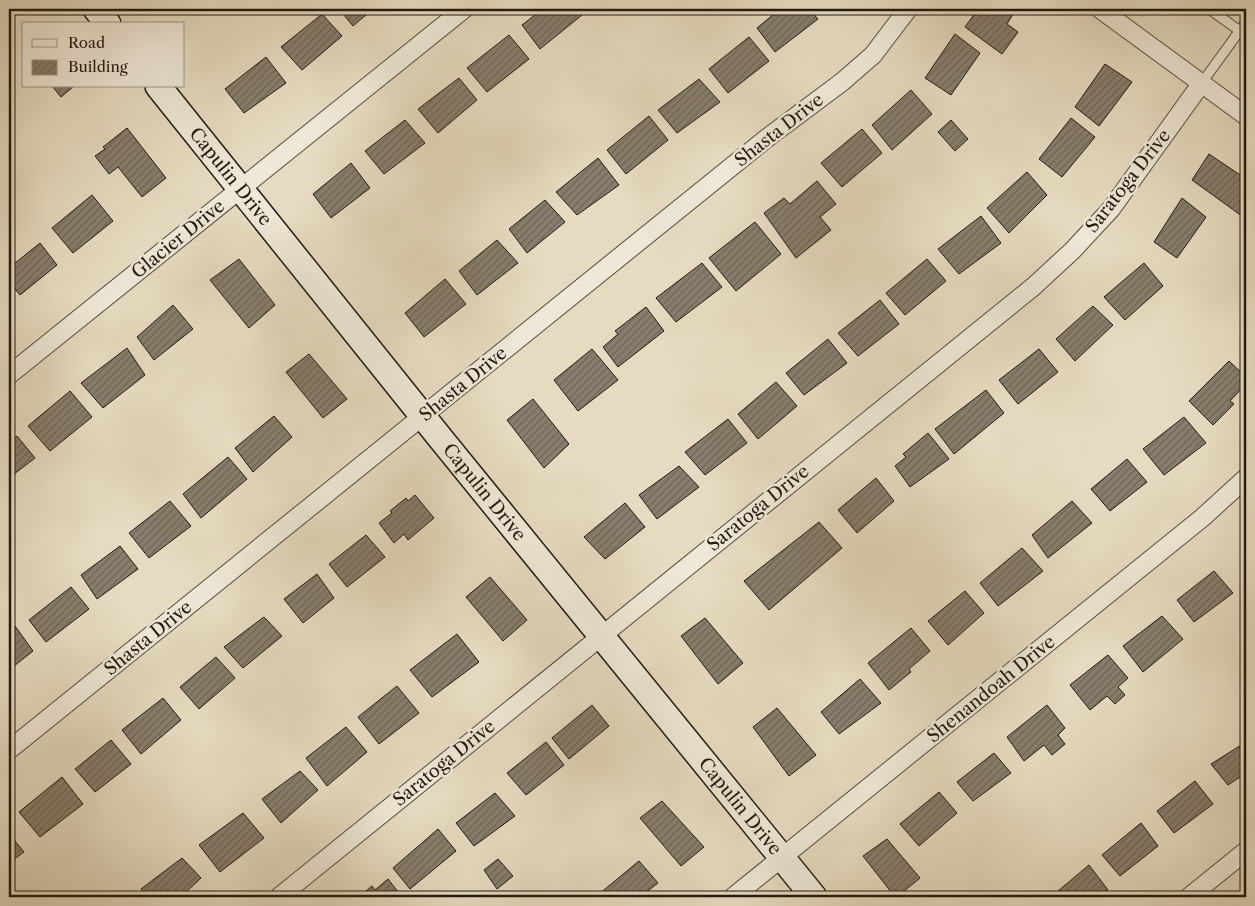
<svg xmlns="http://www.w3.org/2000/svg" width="1255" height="906" font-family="'Libre Caslon Text',serif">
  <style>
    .building { fill: url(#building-hatch); stroke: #221a11 }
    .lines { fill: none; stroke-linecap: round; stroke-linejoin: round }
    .lane-casing { stroke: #534a3d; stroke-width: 11 }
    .street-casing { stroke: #534a3d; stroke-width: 20 }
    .secondary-casing { stroke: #221a11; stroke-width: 28 }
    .lane { stroke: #efe8d7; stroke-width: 9 }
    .street { stroke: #efe8d7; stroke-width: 18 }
    .secondary { stroke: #efe8d7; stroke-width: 25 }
    .labels { text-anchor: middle; stroke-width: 5; stroke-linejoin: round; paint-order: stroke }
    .street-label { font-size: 18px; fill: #221a11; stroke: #efe8d7 }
  </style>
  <defs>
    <pattern id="building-hatch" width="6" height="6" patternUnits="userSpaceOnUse" patternTransform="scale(1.25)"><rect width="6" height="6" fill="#887e6d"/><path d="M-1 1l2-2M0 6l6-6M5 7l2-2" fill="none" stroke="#6f6658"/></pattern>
  </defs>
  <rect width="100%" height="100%" fill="#e6dbc1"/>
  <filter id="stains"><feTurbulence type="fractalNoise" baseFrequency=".004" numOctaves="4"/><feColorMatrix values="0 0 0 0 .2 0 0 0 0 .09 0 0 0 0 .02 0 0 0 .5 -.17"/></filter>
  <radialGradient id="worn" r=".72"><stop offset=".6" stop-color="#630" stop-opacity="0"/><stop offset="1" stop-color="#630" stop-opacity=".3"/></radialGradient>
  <g class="building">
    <polygon points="339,9 373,9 353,26"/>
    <polygon points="543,9 576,9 582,15 540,49 522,25"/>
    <polygon points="780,9 809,9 818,19 775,52 757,28"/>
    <polygon points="978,9 1016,9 1007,24 1018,32 1002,54 965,27"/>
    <polygon points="322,14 342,36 302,70 281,47"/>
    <polygon points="955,34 980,53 951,95 925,78"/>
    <polygon points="509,35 529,59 487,92 467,68"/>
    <polygon points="749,37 769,61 728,93 709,69"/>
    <polygon points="266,57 286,83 244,113 225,89"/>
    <polygon points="1105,64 1132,82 1099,126 1075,107"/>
    <polygon points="459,78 477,100 438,133 418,109"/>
    <polygon points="699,79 720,102 677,133 658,110"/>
    <polygon points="52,86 74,86 61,97"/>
    <polygon points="911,90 932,114 892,150 872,125"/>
    <polygon points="649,116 668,140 626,174 607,150"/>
    <polygon points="1071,118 1095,137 1062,177 1039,159"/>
    <polygon points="405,120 425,143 384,174 365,151"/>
    <polygon points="951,120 968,139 955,151 938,132"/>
    <polygon points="127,128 166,178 142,197 118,167 109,174 95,156 105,149 103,147"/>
    <polygon points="862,129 882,153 842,187 821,163"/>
    <polygon points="1209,154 1246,179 1246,219 1192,180"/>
    <polygon points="598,158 619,185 577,215 556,192"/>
    <polygon points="351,163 370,188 331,218 313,194"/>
    <polygon points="1027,172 1047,195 1009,233 987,208"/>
    <polygon points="817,181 836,204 820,217 831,230 796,258 764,213 784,198 790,204"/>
    <polygon points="92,195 113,221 73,253 52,228"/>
    <polygon points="1182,198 1206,217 1177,258 1154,242"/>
    <polygon points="545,200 565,222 527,253 509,229"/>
    <polygon points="981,216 1001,243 959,274 938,249"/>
    <polygon points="755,222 781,254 736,291 709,258"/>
    <polygon points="497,240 518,263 477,295 459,271"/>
    <polygon points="40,243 57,265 20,295 9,281 9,268"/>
    <polygon points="239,259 275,305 249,328 210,280"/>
    <polygon points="927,259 946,281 905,315 886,293"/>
    <polygon points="702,263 722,287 676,322 656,298"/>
    <polygon points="1144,263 1163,286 1125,320 1104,297"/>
    <polygon points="445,279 466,304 424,337 405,313"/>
    <polygon points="880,300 899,324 858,356 838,333"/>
    <polygon points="173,305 193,329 154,360 137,337"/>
    <polygon points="1093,306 1113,325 1075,361 1056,339"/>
    <polygon points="646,307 664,331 618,367 603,347 618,334 615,331"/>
    <polygon points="828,339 847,363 804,395 786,373"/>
    <polygon points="127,348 145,375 103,408 81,383"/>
    <polygon points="592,349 618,380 578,411 554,380"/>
    <polygon points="1039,349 1058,372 1018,404 999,380"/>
    <polygon points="309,354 347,399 323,418 286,372"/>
    <polygon points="1229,361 1246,377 1246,384 1230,401 1234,404 1213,425 1189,401"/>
    <polygon points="776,382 797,406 758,439 738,414"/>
    <polygon points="986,390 1004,413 954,454 935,429"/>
    <polygon points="70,391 92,417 50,451 28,426"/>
    <polygon points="533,399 569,444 544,468 507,420"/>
    <polygon points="274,416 292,437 253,472 235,448"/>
    <polygon points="1184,417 1206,443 1164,475 1143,449"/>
    <polygon points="728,419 747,443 705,475 685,452"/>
    <polygon points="928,433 949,459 910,487 895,466 906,457 903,454"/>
    <polygon points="17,436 35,458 9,478 9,443"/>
    <polygon points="228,457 247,479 201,518 183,494"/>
    <polygon points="1127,459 1147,482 1110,511 1091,489"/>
    <polygon points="679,466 699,487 657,519 639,495"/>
    <polygon points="876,478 894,501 857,533 838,510"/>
    <polygon points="415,495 434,518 408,540 404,534 394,543 379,523 392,513 390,511 406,498 408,501"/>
    <polygon points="170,501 191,526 149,558 129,533"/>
    <polygon points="1072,501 1092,523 1048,558 1032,535"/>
    <polygon points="625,503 645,527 605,559 584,537"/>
    <polygon points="819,522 842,548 769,610 744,581"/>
    <polygon points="366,535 385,557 347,587 329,564"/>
    <polygon points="120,546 138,569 97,599 81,575"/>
    <polygon points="1022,548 1043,571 998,606 980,583"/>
    <polygon points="1214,571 1233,593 1194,622 1177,600"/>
    <polygon points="317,574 334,598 303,623 284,599"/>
    <polygon points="490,577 527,620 503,641 466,597"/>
    <polygon points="71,587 89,609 46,642 29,620"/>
    <polygon points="965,591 984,613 948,645 928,621"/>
    <polygon points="1162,616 1183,639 1143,672 1123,646"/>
    <polygon points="264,617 282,636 243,668 224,647"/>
    <polygon points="705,618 743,663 718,684 681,636"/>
    <polygon points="15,626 33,651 9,670 9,631"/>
    <polygon points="911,628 930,651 909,669 911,672 889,690 868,663"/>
    <polygon points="457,634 479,662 432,697 410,670"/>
    <polygon points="1108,655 1128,678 1118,687 1125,695 1115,704 1107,696 1090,710 1070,685"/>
    <polygon points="216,657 235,678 199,709 180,687"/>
    <polygon points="860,679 881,703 839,734 821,712"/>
    <polygon points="397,686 419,713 379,744 358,717"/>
    <polygon points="163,698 181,720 141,754 122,730"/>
    <polygon points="592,705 609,726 569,759 552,738"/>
    <polygon points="1047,705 1065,728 1058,735 1065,744 1052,755 1044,745 1024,761 1007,737"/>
    <polygon points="777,708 816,755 789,776 753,727"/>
    <polygon points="346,727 367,752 327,786 306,758"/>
    <polygon points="111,740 131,764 95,792 75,769"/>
    <polygon points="546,742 564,765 526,795 507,773"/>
    <polygon points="1246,742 1246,773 1228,785 1211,764"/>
    <polygon points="994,753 1011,773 973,801 957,782"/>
    <polygon points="300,771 318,790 281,823 262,799"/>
    <polygon points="62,777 83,804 40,837 19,812"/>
    <polygon points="1195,781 1213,804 1174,833 1157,811"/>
    <polygon points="939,792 957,813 919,846 900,824"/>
    <polygon points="495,793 515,816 474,846 456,823"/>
    <polygon points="662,801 704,847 681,866 640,818"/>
    <polygon points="243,813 264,838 220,872 199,845"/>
    <polygon points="1141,823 1158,846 1120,876 1102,855"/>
    <polygon points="438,829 456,851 410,889 393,868"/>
    <polygon points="9,834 24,852 9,863"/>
    <polygon points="887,839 920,878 897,897 895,897 863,856"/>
    <polygon points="182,858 201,878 186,892 190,896 148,897 141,889"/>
    <polygon points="498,859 513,876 497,889 484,870"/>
    <polygon points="639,861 658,883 640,897 601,897 599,894"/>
    <polygon points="1089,865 1108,890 1098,897 1051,897"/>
    <polygon points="388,879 402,897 359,897 372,886 375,890"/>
  </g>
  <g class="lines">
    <defs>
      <g id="lane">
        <polyline points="1209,9 1240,31"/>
        <polyline points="1201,84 1246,22"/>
      </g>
      <g id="street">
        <polyline points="1100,9 1246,116"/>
        <polyline points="9,375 464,9"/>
        <polyline points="9,750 767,138 842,82 873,55 908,9"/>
        <polyline points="279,897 1033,287 1072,251 1111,209 1201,84"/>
        <polyline points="733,897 1202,518 1246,478"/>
        <polyline points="1189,897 1246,851"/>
      </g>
      <g id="secondary">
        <polyline points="96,9 108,24"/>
        <path id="s1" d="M158,86L441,439L814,897"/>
      </g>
    </defs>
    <use href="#lane" class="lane-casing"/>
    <use href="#street" class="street-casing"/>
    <use href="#secondary" class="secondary-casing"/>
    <use href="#lane" class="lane"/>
    <use href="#street" class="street"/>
    <use href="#secondary" class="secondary"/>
  </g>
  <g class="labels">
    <g class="street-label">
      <text transform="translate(779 130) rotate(-38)" y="6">Shasta Drive</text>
      <text dy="6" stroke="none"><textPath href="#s1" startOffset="116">Capulin Drive</textPath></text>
      <text transform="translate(1128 181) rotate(-52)" y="6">Saratoga Drive</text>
      <text transform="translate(178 239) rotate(-39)" y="6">Glacier Drive</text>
      <text transform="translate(463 384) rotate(-39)" y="6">Shasta Drive</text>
      <text dy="6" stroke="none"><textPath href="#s1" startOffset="521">Capulin Drive</textPath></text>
      <text transform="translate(758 508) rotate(-39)" y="6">Saratoga Drive</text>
      <text transform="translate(148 638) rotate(-39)" y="6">Shasta Drive</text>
      <text transform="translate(991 689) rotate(-39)" y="6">Shenandoah Drive</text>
      <text transform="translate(444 763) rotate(-39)" y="6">Saratoga Drive</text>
      <text dy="6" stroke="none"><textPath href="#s1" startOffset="926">Capulin Drive</textPath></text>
    </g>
  </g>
  <rect width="1255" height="906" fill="none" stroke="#e6dbc1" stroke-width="30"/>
  <rect x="10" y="10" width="1235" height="886" fill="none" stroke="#221a11" stroke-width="2.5"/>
  <rect x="15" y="15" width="1225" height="876" fill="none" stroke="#221a11"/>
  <rect x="22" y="22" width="162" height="65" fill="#efe8d7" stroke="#9d9688"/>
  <rect x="32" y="39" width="25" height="8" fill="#efe8d7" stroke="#9d9688"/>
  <text x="68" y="48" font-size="15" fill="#221a11">Road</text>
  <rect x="32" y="60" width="25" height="15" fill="url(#building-hatch)" stroke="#9d9688"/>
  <text x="68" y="72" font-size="15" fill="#221a11">Building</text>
  <rect width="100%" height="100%" filter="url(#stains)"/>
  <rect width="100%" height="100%" fill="url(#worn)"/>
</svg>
